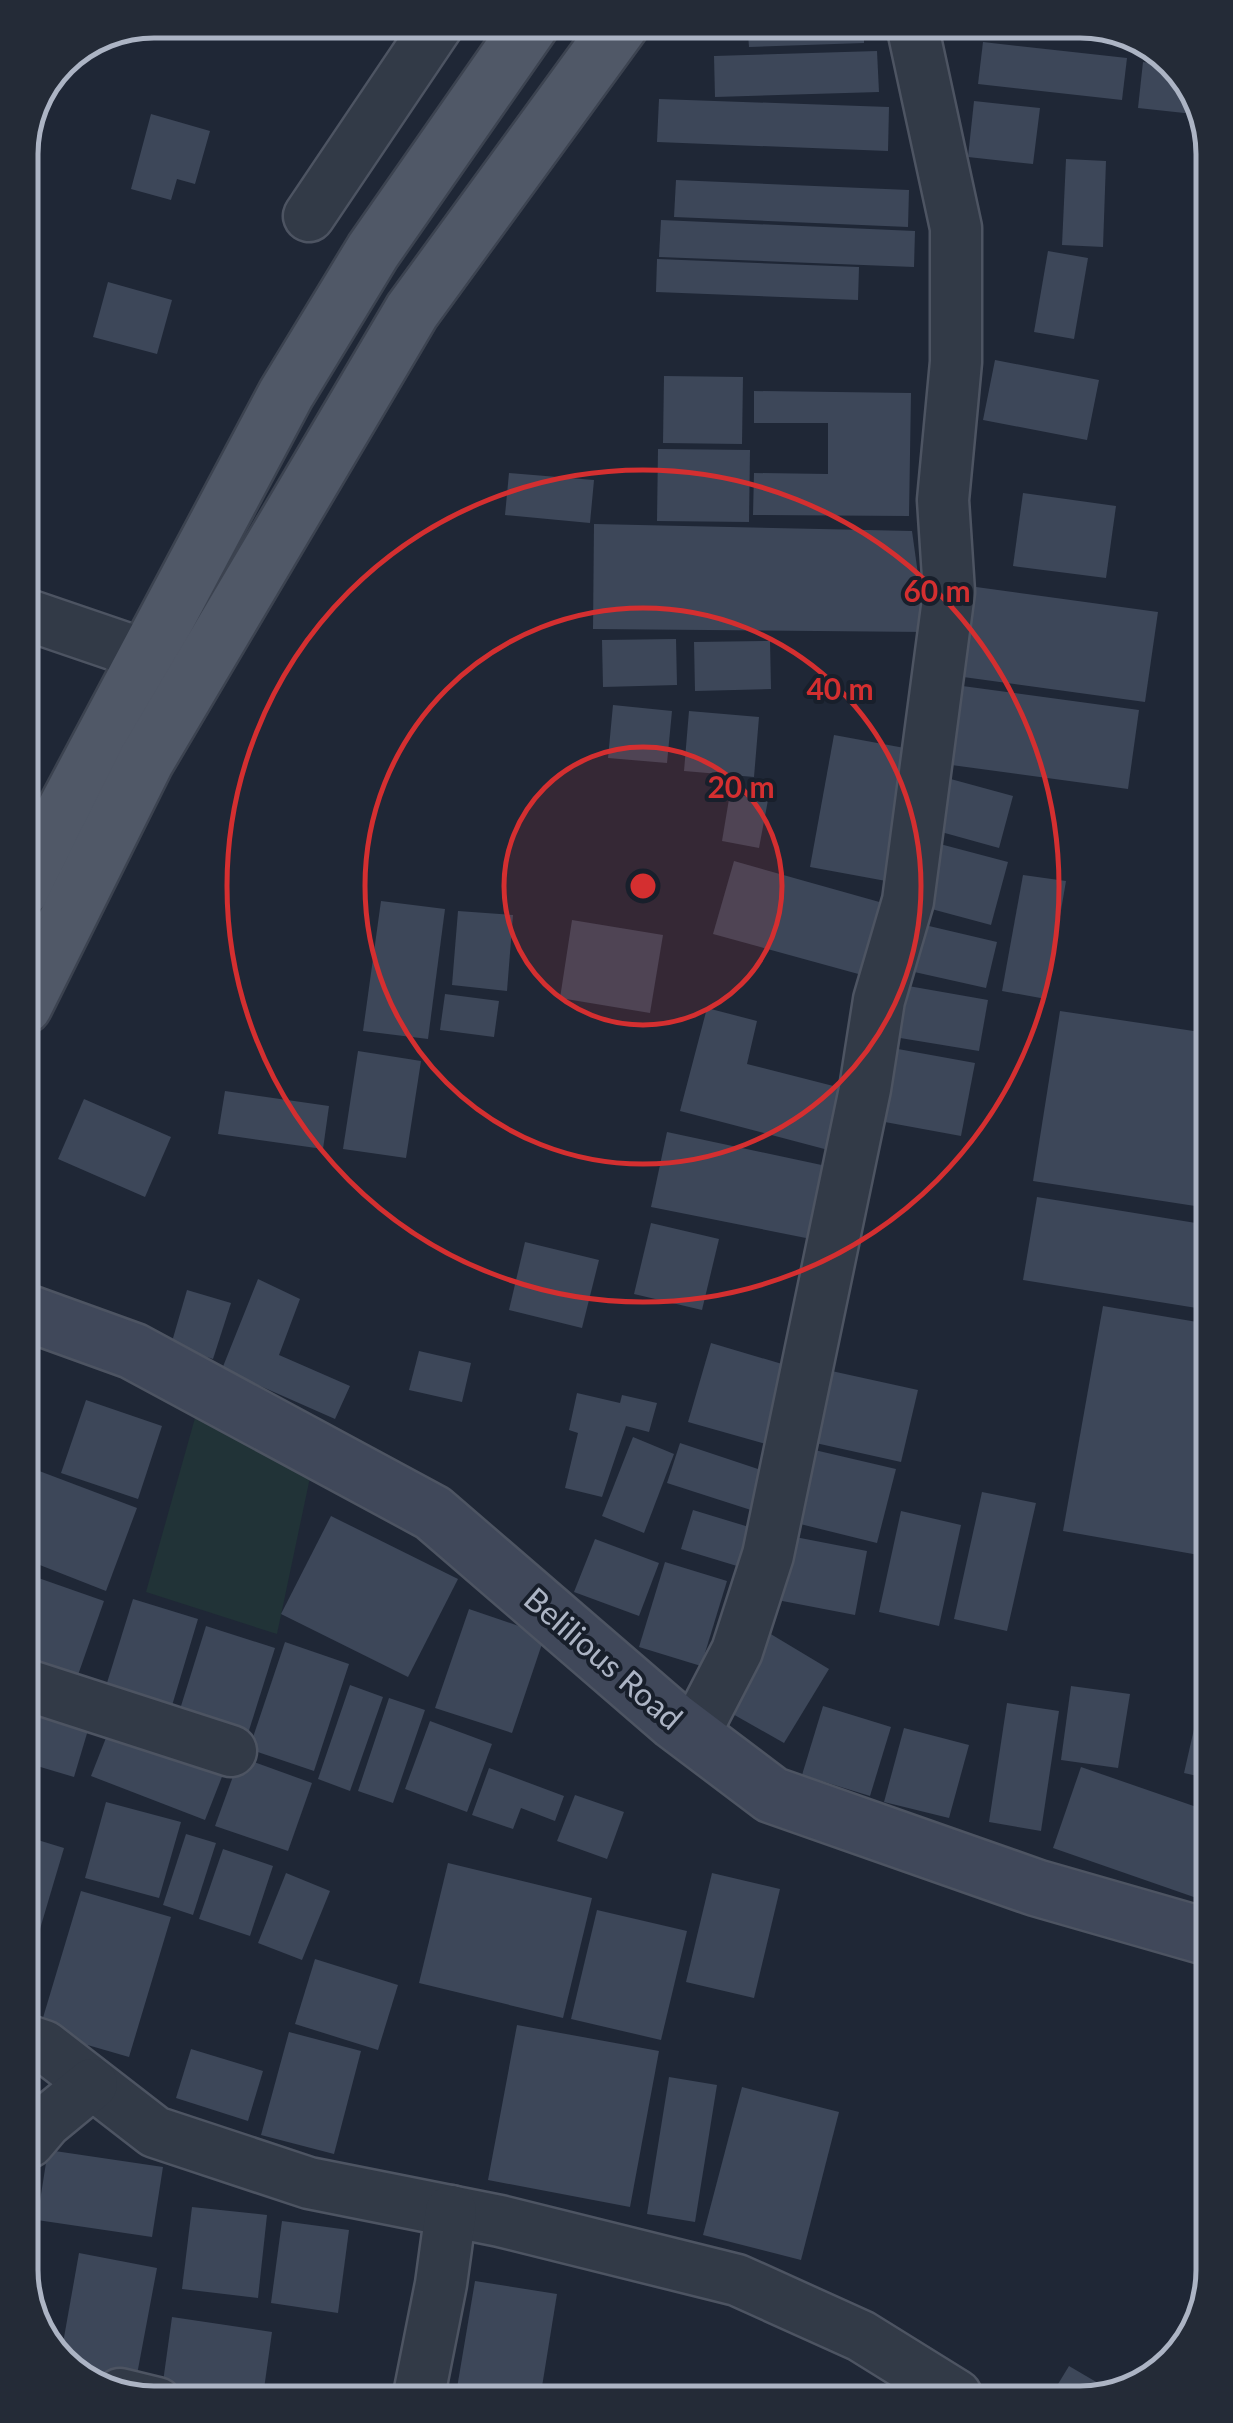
<svg xmlns="http://www.w3.org/2000/svg" width="1233" height="2423" font-family="Lato,sans-serif">
  <style>
    .green { fill: #213337 }
    .building { fill: #3d4759 }
    .lines { fill: none; stroke-linecap: round; stroke-linejoin: round }
    .street-casing { stroke: #4d5462; stroke-width: 55 }
    .secondary-casing { stroke: #4d5462; stroke-width: 60 }
    .primary-casing { stroke: #3c4350; stroke-width: 60 }
    .street { stroke: #323a47; stroke-width: 50 }
    .secondary { stroke: #40485a; stroke-width: 55 }
    .primary { stroke: #505867; stroke-width: 55 }
    .ring { fill: none; stroke: #d42f30; stroke-width: 5 }
    .labels { text-anchor: middle; stroke-width: 8; stroke-linejoin: round; paint-order: stroke }
    .street-label { font-size: 32px; fill: #acb4c4; stroke: #181f2b }
    .rim { fill: none; stroke: #acb4c4; stroke-width: 5 }
    .centre { fill: #d42f30; stroke: #181f2b; stroke-width: 5 }
    .ring-label { font-size: 30px; text-anchor: middle; font-weight: bold; fill: #d42f30; stroke: #181f2b; stroke-width: 8; stroke-linejoin: round; paint-order: stroke }
  </style>
  <rect width="100%" height="100%" fill="#1f2736"/>
  <polygon class="green" points="195,1418 312,1468 277,1634 146,1592"/>
  <g class="building">
    <polygon points="747,20 864,20 864,43 749,47"/>
    <polygon points="1000,20 1065,20 1063,37 998,30"/>
    <polygon points="1077,20 1089,20 1133,37 1133,44 1075,38"/>
    <polygon points="983,42 1127,58 1122,100 978,84"/>
    <polygon points="877,51 879,92 715,97 714,56"/>
    <polygon points="1143,62 1174,66 1203,103 1203,115 1138,108"/>
    <polygon points="659,99 889,107 888,151 657,142"/>
    <polygon points="974,101 1040,108 1033,164 968,157"/>
    <polygon points="151,114 210,131 195,184 177,179 171,200 131,189"/>
    <polygon points="1066,159 1106,161 1103,247 1062,245"/>
    <polygon points="676,180 909,190 908,227 674,217"/>
    <polygon points="661,220 915,231 914,267 659,257"/>
    <polygon points="1048,251 1088,258 1074,339 1034,332"/>
    <polygon points="657,259 859,267 858,300 656,292"/>
    <polygon points="108,282 172,300 157,354 93,337"/>
    <polygon points="995,360 1099,380 1087,440 983,420"/>
    <polygon points="664,376 743,377 742,444 663,443"/>
    <polygon points="754,391 911,393 909,516 753,515 754,473 828,474 828,423 754,423"/>
    <polygon points="658,449 750,450 749,522 657,521"/>
    <polygon points="509,473 594,480 590,523 505,515"/>
    <polygon points="1023,493 1116,506 1106,578 1013,566"/>
    <polygon points="594,524 912,531 926,632 593,629"/>
    <polygon points="969,586 1158,612 1145,702 956,676"/>
    <polygon points="676,639 677,685 603,687 602,640"/>
    <polygon points="770,641 771,689 695,691 694,642"/>
    <polygon points="955,685 1139,710 1128,789 944,764"/>
    <polygon points="613,705 672,711 667,763 608,758"/>
    <polygon points="689,711 759,717 754,777 684,771"/>
    <polygon points="834,735 910,749 886,881 810,867"/>
    <polygon points="947,778 1013,796 999,848 934,830"/>
    <polygon points="730,793 768,800 759,848 722,841"/>
    <polygon points="940,844 1008,862 991,925 924,907"/>
    <polygon points="734,861 883,903 862,975 713,934"/>
    <polygon points="1023,875 1066,881 1046,999 1002,991"/>
    <polygon points="381,901 445,909 428,1039 363,1031"/>
    <polygon points="458,911 513,915 507,991 452,985"/>
    <polygon points="572,920 663,935 650,1013 560,998"/>
    <polygon points="912,922 997,942 986,988 901,969"/>
    <polygon points="897,984 988,1000 979,1051 888,1036"/>
    <polygon points="445,994 499,1001 494,1037 440,1030"/>
    <polygon points="707,1008 757,1021 747,1064 849,1090 832,1151 680,1111"/>
    <polygon points="1060,1011 1207,1033 1208,1208 1033,1181"/>
    <polygon points="887,1047 975,1063 961,1136 874,1120"/>
    <polygon points="358,1051 421,1061 406,1158 343,1149"/>
    <polygon points="225,1091 329,1106 323,1149 218,1134"/>
    <polygon points="84,1099 171,1137 145,1197 58,1159"/>
    <polygon points="667,1132 831,1167 816,1240 651,1207"/>
    <polygon points="1037,1197 1208,1225 1209,1310 1023,1280"/>
    <polygon points="651,1223 719,1239 702,1310 634,1294"/>
    <polygon points="525,1242 599,1260 582,1328 509,1310"/>
    <polygon points="258,1279 300,1299 279,1355 350,1386 335,1419 222,1369"/>
    <polygon points="187,1290 231,1303 213,1359 171,1345"/>
    <polygon points="1103,1306 1209,1324 1210,1557 1063,1531"/>
    <polygon points="711,1343 799,1369 776,1447 688,1422"/>
    <polygon points="419,1351 471,1363 462,1402 409,1390"/>
    <polygon points="827,1370 918,1390 901,1462 811,1442"/>
    <polygon points="577,1393 620,1403 622,1395 657,1403 649,1432 626,1426 602,1497 565,1488 578,1433 569,1430"/>
    <polygon points="86,1400 162,1426 138,1499 61,1473"/>
    <polygon points="633,1437 674,1454 644,1533 602,1516"/>
    <polygon points="680,1443 767,1472 754,1511 667,1483"/>
    <polygon points="806,1448 896,1469 877,1543 788,1521"/>
    <polygon points="26,1466 137,1508 106,1591 27,1560"/>
    <polygon points="982,1492 1036,1503 1007,1631 954,1619"/>
    <polygon points="693,1510 749,1527 737,1566 681,1549"/>
    <polygon points="901,1511 961,1525 939,1626 879,1612"/>
    <polygon points="331,1516 458,1579 408,1677 281,1614"/>
    <polygon points="785,1535 867,1551 855,1615 772,1599"/>
    <polygon points="595,1539 659,1563 639,1616 574,1592"/>
    <polygon points="665,1562 727,1581 701,1666 639,1647"/>
    <polygon points="27,1574 104,1601 72,1692 27,1676"/>
    <polygon points="133,1599 198,1619 168,1719 102,1699"/>
    <polygon points="469,1609 545,1635 512,1733 435,1708"/>
    <polygon points="206,1626 275,1648 245,1743 176,1722"/>
    <polygon points="769,1633 829,1669 784,1743 724,1709"/>
    <polygon points="285,1642 349,1664 314,1771 249,1749"/>
    <polygon points="350,1685 383,1697 350,1791 318,1779"/>
    <polygon points="1071,1686 1130,1694 1118,1768 1061,1760"/>
    <polygon points="1202,1694 1210,1696 1211,1779 1184,1773"/>
    <polygon points="389,1698 425,1710 393,1803 358,1791"/>
    <polygon points="27,1701 91,1720 74,1777 27,1763"/>
    <polygon points="1007,1703 1059,1711 1041,1831 989,1822"/>
    <polygon points="823,1706 891,1727 870,1796 802,1775"/>
    <polygon points="113,1720 227,1764 205,1820 91,1776"/>
    <polygon points="430,1721 492,1744 467,1812 405,1789"/>
    <polygon points="904,1728 969,1745 949,1818 884,1802"/>
    <polygon points="240,1757 312,1783 288,1851 215,1826"/>
    <polygon points="1081,1767 1211,1812 1211,1903 1053,1848"/>
    <polygon points="489,1768 564,1796 555,1821 521,1808 513,1829 472,1815"/>
    <polygon points="575,1795 624,1812 607,1859 557,1841"/>
    <polygon points="106,1802 181,1822 159,1898 85,1878"/>
    <polygon points="186,1834 216,1843 193,1915 163,1905"/>
    <polygon points="28,1837 64,1848 29,1966 28,1966"/>
    <polygon points="223,1849 273,1866 250,1936 199,1919"/>
    <polygon points="448,1863 592,1898 563,2018 419,1983"/>
    <polygon points="286,1873 330,1891 302,1960 258,1943"/>
    <polygon points="712,1873 780,1889 754,1998 686,1982"/>
    <polygon points="81,1891 171,1917 129,2057 39,2031"/>
    <polygon points="597,1910 687,1931 661,2040 571,2019"/>
    <polygon points="315,1959 398,1985 378,2050 295,2024"/>
    <polygon points="517,2025 659,2051 630,2207 488,2180"/>
    <polygon points="289,2032 361,2051 334,2154 261,2135"/>
    <polygon points="191,2049 263,2071 248,2121 176,2098"/>
    <polygon points="669,2077 717,2085 695,2222 647,2214"/>
    <polygon points="742,2087 839,2112 801,2260 703,2235"/>
    <polygon points="48,2150 163,2167 152,2237 37,2220"/>
    <polygon points="192,2207 267,2215 258,2298 182,2289"/>
    <polygon points="282,2221 349,2230 338,2313 271,2303"/>
    <polygon points="79,2253 157,2268 136,2380 66,2367 60,2360"/>
    <polygon points="475,2281 557,2294 540,2399 455,2400"/>
    <polygon points="172,2317 272,2332 263,2396 163,2382"/>
    <polygon points="1069,2366 1115,2393 1052,2394"/>
  </g>
  <g class="lines">
    <defs>
      <g id="street">
        <polyline points="309,216 441,20"/>
        <polyline points="22,613 148,656"/>
        <polyline points="27,1685 231,1751"/>
        <polyline points="693,1736 737,1651 768,1555 865,1089 879,1000 908,901 949,592 943,500 956,362 956,228 911,20"/>
        <polyline points="29,2041 44,2046 155,2132 309,2183 500,2221 737,2280 861,2336 956,2395"/>
        <polyline points="29,2142 46,2122 92,2084"/>
        <polyline points="120,2394 157,2403"/>
        <polyline points="418,2400 441,2284 451,2211"/>
      </g>
      <polyline id="secondary" points="25,1312 133,1351 433,1513 674,1721 772,1795 1037,1888 1211,1938"/>
      <g id="primary">
        <polyline points="24,887 286,394 373,251 534,20"/>
        <polyline points="24,1006 146,761 412,311 624,20"/>
      </g>
    </defs>
    <use href="#street" class="street-casing"/>
    <use href="#secondary" class="secondary-casing"/>
    <use href="#primary" class="primary-casing"/>
    <use href="#street" class="street"/>
    <use href="#secondary" class="secondary"/>
    <use href="#primary" class="primary"/>
  </g>
  <circle cx="643" cy="886" r="139" fill="#d42f30" fill-opacity=".12"/>
  <g class="ring">
    <circle cx="643" cy="886" r="139"/>
    <circle cx="643" cy="886" r="278"/>
    <circle cx="643" cy="886" r="416"/>
  </g>
  <g class="labels">
    <g class="street-label">
      <text transform="translate(603 1659) rotate(41)" y="11">Belilious Road</text>
    </g>
  </g>
  <path d="M0 0H1233V2423H0ZM154 38H1080A116 116 0 0 1 1196 154V2270A116 116 0 0 1 1080 2386H154A116 116 0 0 1 38 2270V154A116 116 0 0 1 154 38Z" fill="#242b37" fill-rule="evenodd"/>
  <path class="rim" d="M154 38H1080A116 116 0 0 1 1196 154V2270A116 116 0 0 1 1080 2386H154A116 116 0 0 1 38 2270V154A116 116 0 0 1 154 38Z"/>
  <circle cx="643" cy="886" r="15" class="centre"/>
  <g class="ring-label">
    <text x="937" y="602">60 m</text>
    <text x="840" y="700">40 m</text>
    <text x="741" y="798">20 m</text>
  </g>
</svg>
